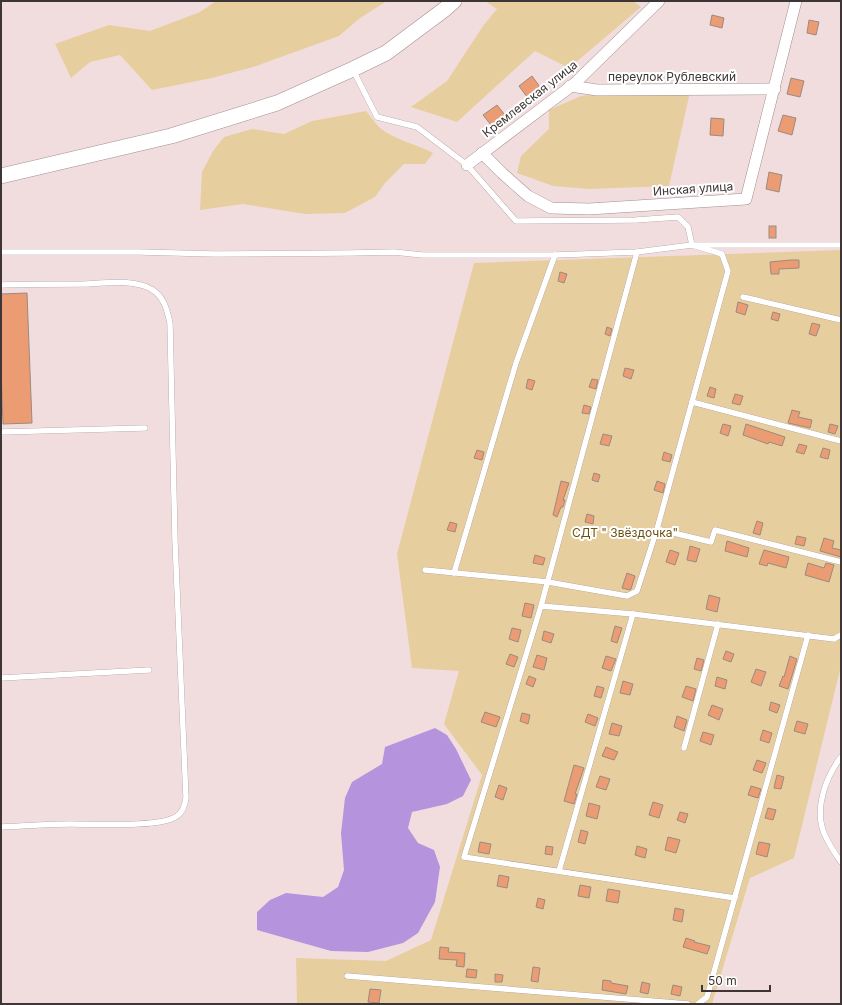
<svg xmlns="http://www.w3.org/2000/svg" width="842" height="1005" font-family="Inter,sans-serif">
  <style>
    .green { fill: #e7ce9e }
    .water { fill: #b593dd }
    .building { fill: #eb9c72; stroke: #9b8a82 }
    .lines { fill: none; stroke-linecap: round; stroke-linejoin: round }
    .lane-casing { stroke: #a28f90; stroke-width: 6 }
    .street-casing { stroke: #a28f90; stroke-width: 12 }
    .secondary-casing { stroke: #a28f90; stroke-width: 16 }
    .lane { stroke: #fff; stroke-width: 5.5 }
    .street { stroke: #fff; stroke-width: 11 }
    .secondary { stroke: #fff; stroke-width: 15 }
    .labels { text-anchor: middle; stroke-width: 4; stroke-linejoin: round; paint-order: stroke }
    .street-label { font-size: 12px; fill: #3e3636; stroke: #fff }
    .park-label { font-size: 12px; fill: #6b5011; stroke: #fff }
  </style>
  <rect width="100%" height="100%" fill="#f2ddde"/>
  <g class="green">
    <polygon points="216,1 387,1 360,18 339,36 253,67 212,78 152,90 120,55 90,62 71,78 55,44 109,25 150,31 200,12"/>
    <polygon points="485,1 633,1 641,7 569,68 535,51 457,122 411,107 447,81 483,26 497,9"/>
    <polygon points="632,90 690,92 669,186 589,189 553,186 517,173 521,156 549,129 549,110 581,96"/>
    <path d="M366,111C370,116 375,123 380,128C395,140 416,144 433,153L425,164H404L385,183L375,197L345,213L305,214L243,204L200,210L202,172L213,151L224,137L252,129L284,134L312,121Z"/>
    <polygon points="841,250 841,666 794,858 750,878 712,1004 297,1004 296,958 386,961 431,940 482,775 444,724 459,671 412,668 397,554 474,263"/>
  </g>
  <polygon class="water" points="435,728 447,735 456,749 471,780 463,796 447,804 412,812 408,828 418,843 434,850 440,867 435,902 418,933 403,943 368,952 331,951 257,930 257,912 270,900 286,893 323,897 338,887 344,870 341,833 345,798 352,782 382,764 385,747"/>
  <g class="building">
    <polygon points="712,15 724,18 722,28 710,25"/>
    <polygon points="809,20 819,22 816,35 807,33"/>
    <polygon points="532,76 540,87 527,97 519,86"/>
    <polygon points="791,78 804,81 800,97 787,94"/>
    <polygon points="497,105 505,115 491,125 483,115"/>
    <polygon points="783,115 796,118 792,135 778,131"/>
    <polygon points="711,118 724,119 723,136 710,135"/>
    <polygon points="769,172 782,175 779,192 766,189"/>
    <rect x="769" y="226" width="7" height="12"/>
    <polygon points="791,260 799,260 799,268 779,269 779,274 771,274 770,262"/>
    <polygon points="560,272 567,274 564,283 558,281"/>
    <polygon points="27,293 32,423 3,424 1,370 1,294"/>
    <polygon points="738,302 748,305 745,315 736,312"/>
    <polygon points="773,312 780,314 778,321 771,319"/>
    <polygon points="812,323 820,325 816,336 809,334"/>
    <polygon points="607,327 612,329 610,336 605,334"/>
    <polygon points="625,368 634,370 631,379 623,376"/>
    <polygon points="528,379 535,381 532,390 526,388"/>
    <polygon points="592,379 598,380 596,389 589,387"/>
    <polygon points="710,387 716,389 714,398 707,396"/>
    <polygon points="735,394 743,396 740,405 732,403"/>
    <polygon points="584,405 591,407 589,414 582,413"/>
    <polygon points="792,410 800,412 798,417 812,420 810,428 788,423"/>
    <polygon points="723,424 731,426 728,436 720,433"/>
    <polygon points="746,424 785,437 782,446 769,442 768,444 743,435"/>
    <polygon points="830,424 838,426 835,434 828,432"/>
    <polygon points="603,434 612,436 609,446 600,444"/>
    <polygon points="799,444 807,446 804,454 796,452"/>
    <polygon points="823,448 830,450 828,459 820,457"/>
    <polygon points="477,450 484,452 482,460 474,458"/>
    <polygon points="664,452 672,455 670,462 662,460"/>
    <polygon points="594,473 600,475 598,482 592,480"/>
    <polygon points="561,481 569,483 563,500 565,500 563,507 561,507 557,517 553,515"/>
    <polygon points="657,481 665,484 663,493 654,490"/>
    <polygon points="587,514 594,516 593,524 585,522"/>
    <polygon points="757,521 763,523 760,535 753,533"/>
    <polygon points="450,522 457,524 455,532 447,530"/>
    <polygon points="797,536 806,538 804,546 795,544"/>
    <polygon points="824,538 834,541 832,548 841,550 841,557 820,551"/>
    <polygon points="727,541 749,548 747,557 725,551"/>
    <polygon points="690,546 700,549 696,562 687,560"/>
    <polygon points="670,550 679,553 675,565 666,562"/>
    <polygon points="764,550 789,557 786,568 768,563 767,566 759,564"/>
    <polygon points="535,555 545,558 543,565 533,563"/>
    <polygon points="808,563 824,568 826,563 834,565 829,582 805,575"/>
    <polygon points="627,573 635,576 631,589 630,590 622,588"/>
    <polygon points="709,595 720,598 717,612 706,609"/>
    <polygon points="525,603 534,605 531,618 522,616"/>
    <polygon points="615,626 622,628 617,643 611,641"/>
    <polygon points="512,628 521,630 518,642 509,639"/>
    <polygon points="544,631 554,634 551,643 542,640"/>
    <polygon points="726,651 734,654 731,662 723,659"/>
    <polygon points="510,654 518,657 514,667 506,664"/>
    <polygon points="537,655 547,658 544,670 533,667"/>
    <polygon points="606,656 616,659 611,671 602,668"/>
    <polygon points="790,656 797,659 788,689 779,686 783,676 784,677"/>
    <polygon points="697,658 704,660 701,671 694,669"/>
    <polygon points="756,669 766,672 761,686 751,682"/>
    <polygon points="529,676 536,679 533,687 526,684"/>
    <polygon points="717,677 727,680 725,689 715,686"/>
    <polygon points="623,681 633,684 630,695 620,693"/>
    <polygon points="597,686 604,688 601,698 594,696"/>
    <polygon points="686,686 696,689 693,701 682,697"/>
    <polygon points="771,702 780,705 777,713 769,710"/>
    <polygon points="712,705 723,709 719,720 708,715"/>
    <polygon points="485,712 500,717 496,727 481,722"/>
    <polygon points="522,713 530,715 528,724 520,721"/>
    <polygon points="588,714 598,718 595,726 585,722"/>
    <polygon points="677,716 687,720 684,731 674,727"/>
    <polygon points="797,721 808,724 805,734 794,731"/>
    <polygon points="612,723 622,726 619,736 609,734"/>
    <polygon points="763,730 772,733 769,743 760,740"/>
    <polygon points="703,732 714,735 711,745 700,741"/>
    <polygon points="606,747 618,752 614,760 602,756"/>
    <polygon points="757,760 766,763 762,773 753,770"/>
    <polygon points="574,765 584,768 575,794 577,794 574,804 564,801"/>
    <polygon points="777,775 784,777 781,789 774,788"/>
    <polygon points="600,776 610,779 606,790 596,787"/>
    <polygon points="499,785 507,788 503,800 495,797"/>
    <polygon points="751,786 761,789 758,798 748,795"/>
    <polygon points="653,802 663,805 659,818 649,815"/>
    <polygon points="589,803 600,806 597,819 586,816"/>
    <polygon points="768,808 776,810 773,820 765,818"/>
    <polygon points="680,812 688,814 685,823 677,820"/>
    <polygon points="581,830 588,832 585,844 578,842"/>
    <polygon points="668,837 680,840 676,853 665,850"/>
    <polygon points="480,842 491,844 489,854 478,852"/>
    <polygon points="759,842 770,844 767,857 756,854"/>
    <polygon points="546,846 553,847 552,855 545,854"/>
    <polygon points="637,846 647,849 645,858 635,855"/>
    <polygon points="499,875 509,877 507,888 497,886"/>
    <polygon points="580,885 591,887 589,898 578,896"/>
    <polygon points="608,889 620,891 618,903 606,901"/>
    <polygon points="538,898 545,900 543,909 536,907"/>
    <polygon points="675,908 684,910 682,922 673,920"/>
    <polygon points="686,938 695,941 694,942 710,946 707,954 683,947"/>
    <polygon points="440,947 449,948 448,952 465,953 464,967 456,966 457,960 439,959"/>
    <polygon points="533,967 540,968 538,982 531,981"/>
    <polygon points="467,969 477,970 476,978 466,977"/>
    <polygon points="495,974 503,975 502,982 495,982"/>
    <polygon points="603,980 611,981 611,983 628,986 626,994 602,990"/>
    <polygon points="642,982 650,984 648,994 640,992"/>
    <polygon points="673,985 682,987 680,996 671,994"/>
    <polygon points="370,989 381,990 379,1003 368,1002"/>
  </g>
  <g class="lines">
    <defs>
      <g id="lane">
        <polyline points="353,70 377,117 417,127 467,165 516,221 636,220 678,217 688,227 692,245 841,245"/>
        <polyline points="1,252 139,252 215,254 350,253 394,252 422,255 555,255 637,252 692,245 722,254 728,271 657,529 637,591 627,596 548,582 425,570"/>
        <polyline points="637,252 541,606 464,857 735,898"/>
        <path d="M1,285C29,284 57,284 84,284C104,283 134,279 151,289C164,296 167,310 170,323L175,541L186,798C185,805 183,812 177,816C160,828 94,824 71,824C48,824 24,826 1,827"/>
        <polyline points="743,297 841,320"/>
        <polyline points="692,402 841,441"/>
        <polyline points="1,432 145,428"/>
        <polyline points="657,529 711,542 715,530 841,562"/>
        <polyline points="454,573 516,363 555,255"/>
        <polyline points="541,606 633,614 834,639 841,635"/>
        <polyline points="1,678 149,670"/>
        <polyline points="684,748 718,624"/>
        <path d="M841,757C826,777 814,808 824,833C828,843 834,852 841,862"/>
        <polyline points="559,871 633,614"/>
        <polyline points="347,976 688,1004"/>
        <polyline points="698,1004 707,997 808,635"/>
      </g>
      <g id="street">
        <polyline points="570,86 597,90 775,89"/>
        <polyline points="482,153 502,173 528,196 551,208 589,209 746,199 796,1"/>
        <polyline points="467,165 574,84 659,1"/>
      </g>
      <polyline id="secondary" points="1,176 171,136 277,103 353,69 386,53 445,9 454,1"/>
    </defs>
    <use href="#lane" class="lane-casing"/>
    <use href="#street" class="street-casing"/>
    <use href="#secondary" class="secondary-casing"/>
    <use href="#lane" class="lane"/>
    <use href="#street" class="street"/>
    <use href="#secondary" class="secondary"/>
  </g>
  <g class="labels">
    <g class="street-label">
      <text x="672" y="81">переулок Рублевский</text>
      <text transform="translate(530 99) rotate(-38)" y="4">Кремлевская улица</text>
      <text transform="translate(693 189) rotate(-4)" y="4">Инская улица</text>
    </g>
    <g class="park-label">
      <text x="625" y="537">СДТ " Звёздочка"</text>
    </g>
  </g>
  <rect width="842" height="1005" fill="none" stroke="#3e3636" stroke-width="4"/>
  <path d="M702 985v6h68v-6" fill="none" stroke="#3e3636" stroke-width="2"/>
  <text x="708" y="985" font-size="12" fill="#3e3636" stroke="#ffffff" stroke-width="3" paint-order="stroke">50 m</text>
</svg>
